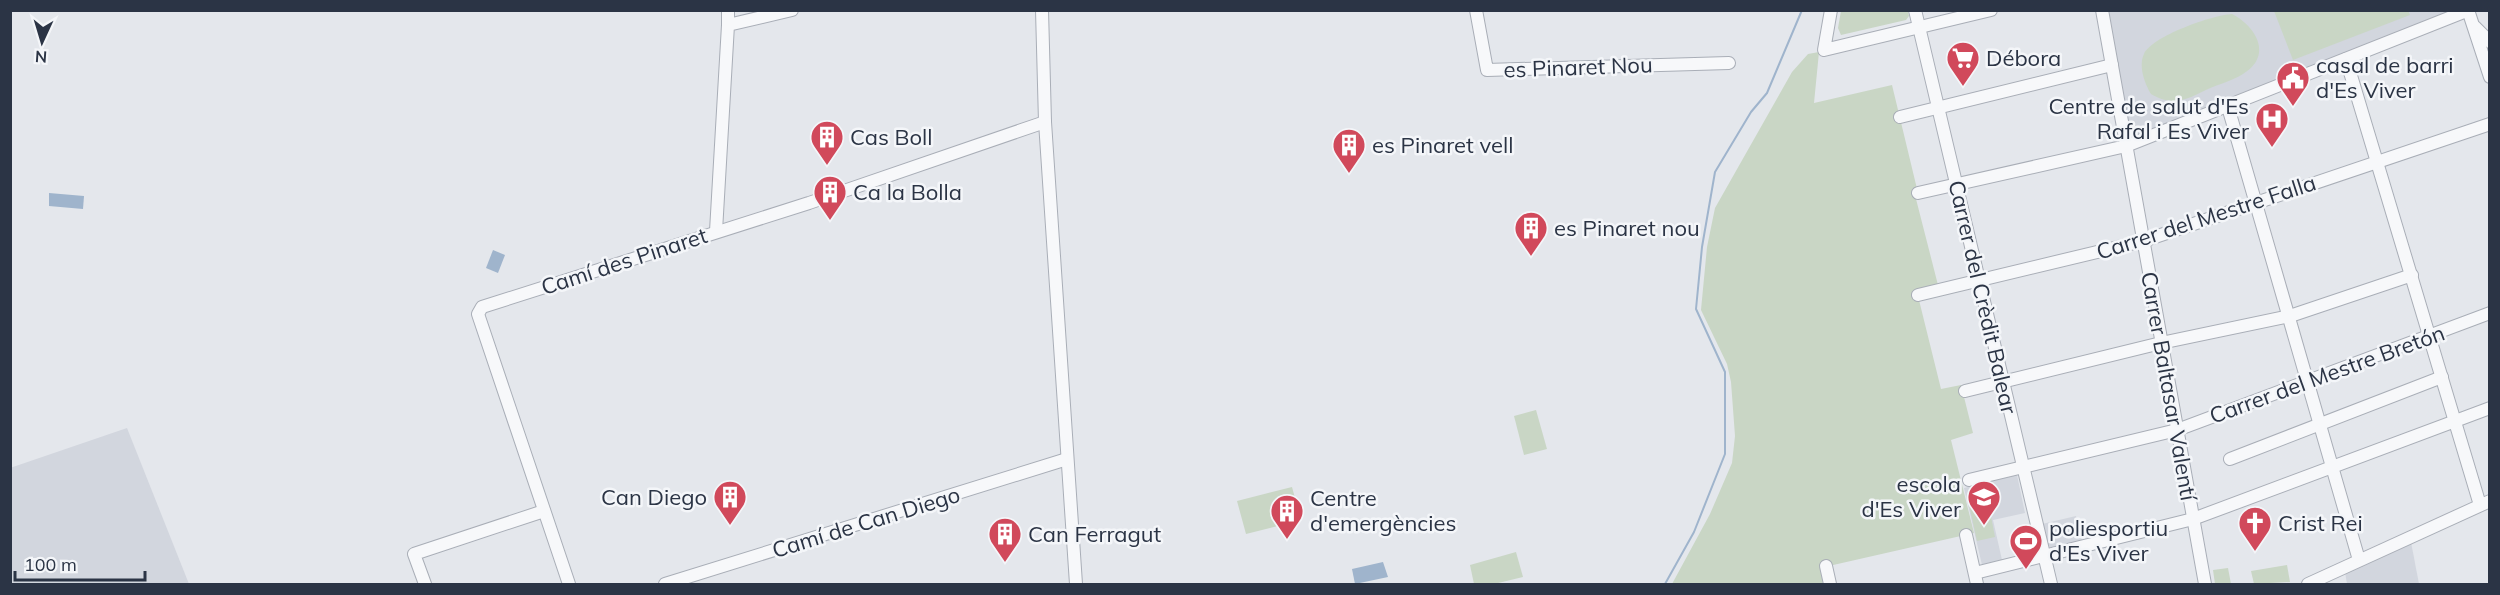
<svg xmlns="http://www.w3.org/2000/svg" width="2500" height="595" font-family="Mulish,sans-serif">
  <style>
    .built { fill: #d2d6de }
    .green { fill: #c9d6c5 }
    .water { fill: #9fb4cc }
    .lines { fill: none; stroke-linecap: round; stroke-linejoin: round }
    .stream { stroke: #9fb4cc; stroke-width: 2 }
    .minor-casing { stroke: #a9aeb7; stroke-width: 14 }
    .minor { stroke: #f7f8fa; stroke-width: 12 }
    .labels { text-anchor: middle; stroke-width: 5; stroke-linejoin: round; paint-order: stroke }
    .poi-label { font-size: 22px; fill: #2b3445; stroke: #f4f6f9; text-anchor: start }
    .street-label { font-size: 22px; fill: #2b3445; stroke: #f4f6f9 }
  </style>
  <rect width="100%" height="100%" fill="#e4e7ec"/>
  <g class="built">
    <polygon points="2109,11 2457,11 2184,115 2131,139"/>
    <polygon points="127,428 189,584 11,584 10,468"/>
    <polygon points="2017,475 2025,513 1993,520 2002,560 1982,565 1964,488"/>
    <polygon points="2076,516 2082,540 2052,548 2047,545 2042,524"/>
    <polygon points="2411,542 2419,584 2347,584 2345,572"/>
  </g>
  <g class="green">
    <polygon points="2408,10 2410,15 2293,60 2274,11"/>
    <polygon points="1841,11 1908,11 1909,16 1906,20 1841,35 1838,28"/>
    <path d="M2232,14C2257,27 2273,56 2243,74C2232,81 2219,84 2208,89C2197,94 2186,101 2173,101C2165,101 2158,98 2151,94C2145,84 2138,66 2144,54C2152,36 2213,15 2232,14Z"/>
    <polygon points="1819,52 1814,103 1892,85 1918,193 1916,199 1938,285 1918,296 1941,389 1961,385 1973,433 1951,440 1974,533 1820,568 1823,584 1672,584 1710,514 1732,463 1735,436 1731,382 1727,364 1701,310 1707,247 1715,208 1792,72 1808,54"/>
    <polygon points="1536,410 1547,449 1524,455 1514,416"/>
    <polygon points="1292,487 1301,520 1246,534 1237,501"/>
    <polygon points="1988,501 1995,537 1977,541 1969,505"/>
    <polygon points="1516,552 1523,577 1494,584 1474,584 1470,565"/>
    <polygon points="2287,565 2290,582 2254,584 2251,571"/>
    <polygon points="2228,568 2231,584 2215,584 2213,570"/>
  </g>
  <g class="water">
    <polygon points="49,193 84,196 83,209 49,206"/>
    <polygon points="493,250 505,255 498,273 486,268"/>
    <polygon points="1383,562 1388,577 1355,584 1352,569"/>
  </g>
  <g class="lines">
    <polyline class="stream" points="1665,584 1694,532 1725,454 1725,372 1696,309 1702,247 1715,172 1751,112 1767,93 1802,10"/>
    <defs>
      <g id="minor">
        <polyline points="1042,10 1045,122 1076,584"/>
        <polyline points="1476,10 1487,70 1729,63"/>
        <polyline points="1831,10 1824,50 1991,10"/>
        <polyline points="1915,10 2051,584"/>
        <polyline points="2102,10 2205,584"/>
        <polyline points="2468,10 2490,77"/>
        <polyline points="728,25 728,10"/>
        <polyline points="2475,27 2490,42"/>
        <polyline points="2346,59 2480,505"/>
        <polyline points="2228,107 2359,560"/>
        <polyline points="1900,117 2112,65"/>
        <polyline points="1918,193 2126,146 2469,10"/>
        <polyline points="716,231 728,25 792,10"/>
        <polyline points="1918,295 2143,241 2490,124"/>
        <polyline points="1965,391 2161,343 2290,316 2412,275"/>
        <polyline points="2230,459 2442,377"/>
        <polyline points="1969,480 2177,430 2490,313"/>
        <polyline points="1966,535 1977,584"/>
        <polyline points="1826,566 1830,584"/>
        <polyline points="1975,573 2193,519 2490,408"/>
        <polyline points="425,584 414,554 544,511"/>
        <polyline points="569,584 480,320 478,314 482,307 809,203 1045,122"/>
        <polyline points="665,584 1067,459"/>
        <polyline points="2308,584 2490,501"/>
      </g>
    </defs>
    <use href="#minor" class="minor-casing"/>
    <use href="#minor" class="minor"/>
  </g>
  <defs>
    <symbol id="supermarket-pin" viewBox="-11 -11 22 30"><path d="M0 17L-7.5 6A9.5 9.5 0 1 1 7.5 6Z" fill="#d1495b" stroke="#f4f6f9"/><path d="M-6-5.5h2.5l.6 2H6L4.5 2H-2.5L-4.4-4H-6ZM-1.5 3.2a1.3 1.3 0 1 0 .1 0ZM3 3.2a1.3 1.3 0 1 0 .1 0Z" fill="#fff"/></symbol>
    <symbol id="civic-pin" viewBox="-11 -11 22 30"><path d="M0 17L-7.5 6A9.5 9.5 0 1 1 7.5 6Z" fill="#d1495b" stroke="#f4f6f9"/><path d="M-.6-6.5H3V-4.5H.6V-3L4-1V1h2V6H-6V1h2V-1L-.6-3ZM-1.2 2.5V6h2.4V2.5Z" fill="#fff"/></symbol>
    <symbol id="hospital-pin" viewBox="-11 -11 22 30"><path d="M0 17L-7.5 6A9.5 9.5 0 1 1 7.5 6Z" fill="#d1495b" stroke="#f4f6f9"/><path d="M-5-5h3v3.5h4V-5h3V5h-3V1.5h-4V5h-3Z" fill="#fff"/></symbol>
    <symbol id="building-pin" viewBox="-11 -11 22 30"><path d="M0 17L-7.5 6A9.5 9.5 0 1 1 7.5 6Z" fill="#d1495b" stroke="#f4f6f9"/><path d="M-4-6H4V6H1V3H-1V6H-4ZM-2.5-4.3h1.7v1.8h-1.7ZM.8-4.3h1.7v1.8H.8ZM-2.5-1h1.7V.8h-1.7ZM.8-1h1.7V.8H.8Z" fill="#fff"/></symbol>
    <symbol id="school-pin" viewBox="-11 -11 22 30"><path d="M0 17L-7.5 6A9.5 9.5 0 1 1 7.5 6Z" fill="#d1495b" stroke="#f4f6f9"/><path d="M0-5L7-2L0 1L-7-2ZM-4 1L0 2.5L4 1V4Q0 6-4 4Z" fill="#fff"/></symbol>
    <symbol id="church-pin" viewBox="-11 -11 22 30"><path d="M0 17L-7.5 6A9.5 9.5 0 1 1 7.5 6Z" fill="#d1495b" stroke="#f4f6f9"/><path d="M-1.2-6h2.4v3.5h3.3v2.4h-3.3V6h-2.4V-.1h-3.3v-2.4h3.3Z" fill="#fff"/></symbol>
    <symbol id="stadium-pin" viewBox="-11 -11 22 30"><path d="M0 17L-7.5 6A9.5 9.5 0 1 1 7.5 6Z" fill="#d1495b" stroke="#f4f6f9"/><path d="M0-5a6.5 5 0 1 0 0 10a6.5 5 0 1 0 0-10ZM-3.5-1.8h7v3.6h-7Z" fill="#fff"/></symbol>
  </defs>
  <g fill-rule="evenodd">
    <use href="#supermarket-pin" x="1944" y="39" width="38" height="52"/>
    <use href="#civic-pin" x="2274" y="59" width="38" height="52"/>
    <use href="#hospital-pin" x="2253" y="100" width="38" height="52"/>
    <use href="#building-pin" x="808" y="118" width="38" height="52"/>
    <use href="#building-pin" x="1330" y="126" width="38" height="52"/>
    <use href="#building-pin" x="811" y="173" width="38" height="52"/>
    <use href="#building-pin" x="1512" y="209" width="38" height="52"/>
    <use href="#building-pin" x="711" y="478" width="38" height="52"/>
    <use href="#school-pin" x="1965" y="478" width="38" height="52"/>
    <use href="#building-pin" x="1268" y="492" width="38" height="52"/>
    <use href="#church-pin" x="2236" y="504" width="38" height="52"/>
    <use href="#building-pin" x="986" y="515" width="38" height="52"/>
    <use href="#stadium-pin" x="2007" y="522" width="38" height="52"/>
  </g>
  <g class="labels">
    <g class="poi-label">
      <text x="1986" y="66">Débora</text>
      <text x="2316" y="73">casal de barri<tspan x="2316" dy="25">d'Es Viver</tspan></text>
      <text x="2249" y="114" text-anchor="end">Centre de salut d'Es<tspan x="2249" dy="25">Rafal i Es Viver</tspan></text>
      <text x="850" y="145">Cas Boll</text>
      <text x="1372" y="153">es Pinaret vell</text>
      <text x="853" y="200">Ca la Bolla</text>
      <text x="1554" y="236">es Pinaret nou</text>
      <text x="1961" y="492" text-anchor="end">escola<tspan x="1961" dy="25">d'Es Viver</tspan></text>
      <text x="707" y="505" text-anchor="end">Can Diego</text>
      <text x="1310" y="506">Centre<tspan x="1310" dy="25">d'emergències</tspan></text>
      <text x="2278" y="531">Crist Rei</text>
      <text x="2049" y="536">poliesportiu<tspan x="2049" dy="25">d'Es Viver</tspan></text>
      <text x="1028" y="542">Can Ferragut</text>
    </g>
    <g class="street-label">
      <text transform="translate(1578 67) rotate(-2)" y="8">es Pinaret Nou</text>
      <text transform="translate(2206 217) rotate(-18)" y="8">Carrer del Mestre Falla</text>
      <text transform="translate(624 261) rotate(-18)" y="8">Camí des Pinaret</text>
      <text transform="translate(1983 297) rotate(77)" y="8">Carrer del Crèdit Balear</text>
      <text transform="translate(2327 374) rotate(-20)" y="8">Carrer del Mestre Bretón</text>
      <text transform="translate(2169 386) rotate(80)" y="8">Carrer Baltasar Valentí</text>
      <text transform="translate(866 522) rotate(-17)" y="8">Camí de Can Diego</text>
    </g>
  </g>
  <rect width="2500" height="595" fill="none" stroke="#2b3445" stroke-width="24"/>
  <g transform="translate(42 42) rotate(184)" stroke="#f4f6f9" stroke-width="4.5" paint-order="stroke">
  <path d="M0-4.5L10 22L0 15L-10 22Z" fill="#2b3445"/>
  <text y="-9" font-size="16" font-weight="bold" text-anchor="middle" fill="#2b3445">N</text>
  </g>
  <path d="M15 571v9h130v-9" fill="none" stroke="#2b3445" stroke-width="3"/>
  <text x="24" y="571" font-size="18" fill="#2b3445" stroke="#f4f6f9" stroke-width="4.5" paint-order="stroke">100 m</text>
</svg>
